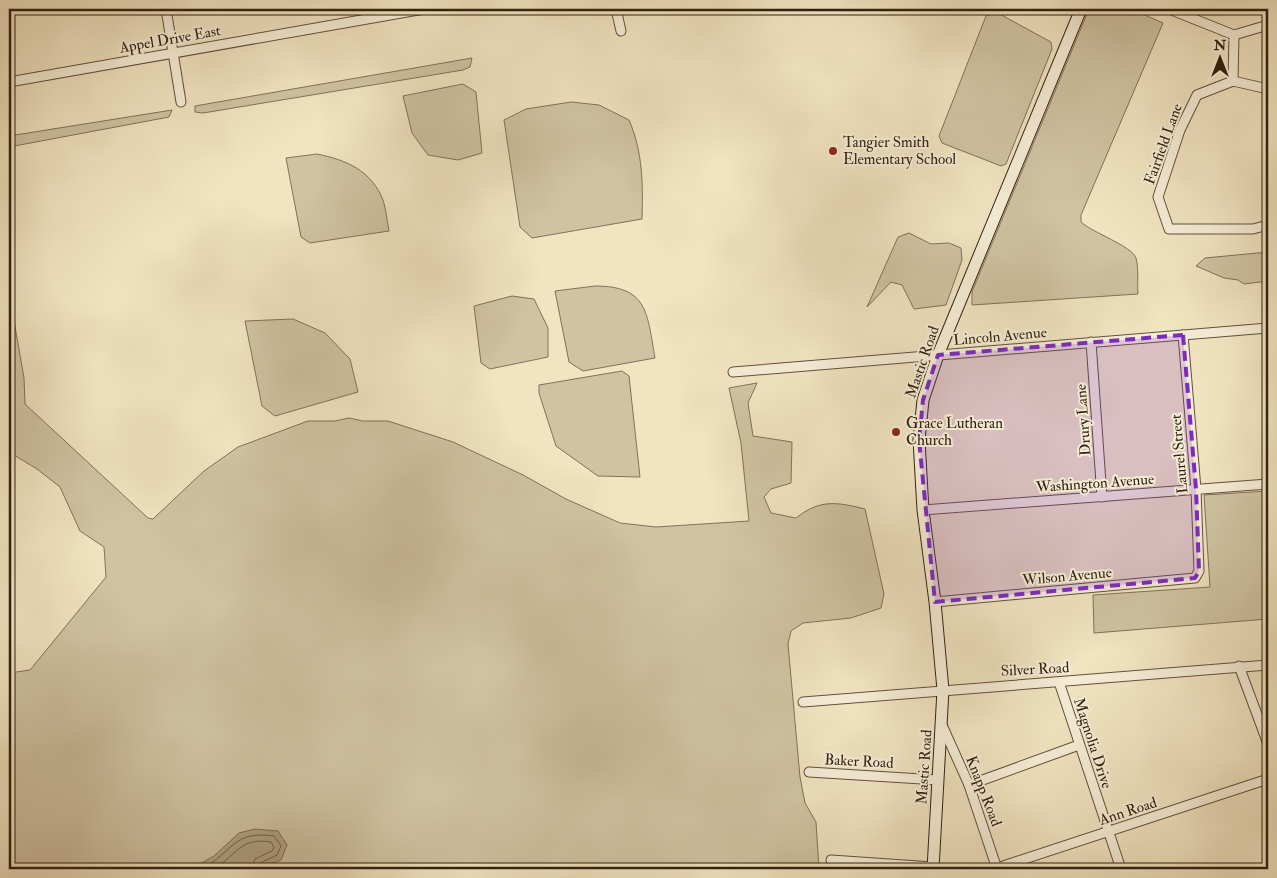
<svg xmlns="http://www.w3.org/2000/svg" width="1277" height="878" font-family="'IM FELL Double Pica',serif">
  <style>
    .green { fill: #d0c3a3; stroke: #807259 }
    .water { fill: #b0a184; stroke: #7d6d55 }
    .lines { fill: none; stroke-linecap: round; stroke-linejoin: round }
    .shore { stroke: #70604a; stroke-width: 1 }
    .minor-casing { stroke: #61513c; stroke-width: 11 }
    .secondary-casing { stroke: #31200f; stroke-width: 13 }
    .minor { stroke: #f6edd7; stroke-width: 9 }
    .secondary { stroke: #f6edd7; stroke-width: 11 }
    .marked { fill: #7b2cbf; fill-opacity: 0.2; stroke: #7b2cbf; stroke-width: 4; stroke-dasharray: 10 6; stroke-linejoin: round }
    .poi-dot { fill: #8f2418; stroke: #f6edd7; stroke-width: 2 }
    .labels { text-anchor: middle; stroke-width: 4; stroke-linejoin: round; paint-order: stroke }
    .street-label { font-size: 15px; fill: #31200f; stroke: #f6edd7 }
    .poi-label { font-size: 15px; fill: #31200f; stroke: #f6edd7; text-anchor: start }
  </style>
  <rect width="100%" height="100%" fill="#f1e4c1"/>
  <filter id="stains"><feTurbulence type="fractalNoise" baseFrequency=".004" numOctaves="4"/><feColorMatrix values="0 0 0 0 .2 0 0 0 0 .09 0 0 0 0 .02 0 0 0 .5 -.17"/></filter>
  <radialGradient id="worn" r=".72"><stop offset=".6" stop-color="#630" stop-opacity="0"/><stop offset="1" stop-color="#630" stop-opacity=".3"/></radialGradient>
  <g class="green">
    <path d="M1089,9H1131L1163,23L1081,215V222C1093,233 1132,246 1136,258C1139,269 1137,283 1138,294L972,305V292Z"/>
    <polygon points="996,12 1051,42 1052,49 1006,164 1001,166 942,143 939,136 986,16"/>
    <polygon points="472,58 470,67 463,70 203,113 195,112 195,106"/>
    <polygon points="463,84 476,92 482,153 458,160 428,155 412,133 403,96"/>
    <path d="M571,102L599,105L629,120C643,152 643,185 642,219L532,238L520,227L504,120L526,109Z"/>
    <polygon points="172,110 169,117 9,147 9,136"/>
    <path d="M317,154C346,160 371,170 383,200C386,209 387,221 389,231L310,243L301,237L286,158Z"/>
    <polygon points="909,233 931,244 949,243 961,248 962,260 946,305 914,309 902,285 891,282 867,307 898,237"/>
    <polygon points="1268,252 1268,281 1244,284 1238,280 1224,278 1196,266 1205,258"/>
    <path d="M595,286C648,286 647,313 655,358L583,371L569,362L555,291Z"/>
    <path d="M9,292L24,378L25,404L148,518L153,519L204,471L238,447L308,421H335L349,418L363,421H388L453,442L523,475L566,499L620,523L656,527L749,521L741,443L729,388L757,383L748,403L753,436L792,442L791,483L771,489L764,497L771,513L796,518C820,499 837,502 865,509L884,594L881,608L851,618L803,623L791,631L788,644L800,777L805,803L816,822L819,869H9V673L30,670L106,577L104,547L80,531L60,487L37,469L9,452Z"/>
    <polygon points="512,296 534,299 548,328 548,357 490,369 481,363 474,306"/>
    <polygon points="293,319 325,333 350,359 358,392 275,416 262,406 245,321"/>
    <polygon points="622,371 629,376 640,477 598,476 556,446 539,393 539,385"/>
    <polygon points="1268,491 1268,619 1094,633 1093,595 1210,587 1204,495"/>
  </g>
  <path class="water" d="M255,829L278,831L287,845L281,860C253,872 222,869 191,869L214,856L239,833Z"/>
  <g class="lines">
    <g class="shore">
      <path d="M202,869C233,852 233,830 274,836L281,846L277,855L260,863L257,869"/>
      <path d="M214,869C237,855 240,837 271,842L274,847L272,851L255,859L251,869"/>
    </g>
    <defs>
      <g id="minor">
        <polyline points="166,9 181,102"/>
        <polyline points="616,9 621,31"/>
        <polyline points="1169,9 1234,35 1268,25"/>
        <polyline points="1233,81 1234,35"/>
        <polyline points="9,82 424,9"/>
        <polyline points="1268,89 1233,81 1197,95 1180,130 1158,197 1169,229 1253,229 1268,225"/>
        <polyline points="1091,342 1102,497"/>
        <polyline points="733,372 1268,328"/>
        <polyline points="923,510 1268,484"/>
        <polyline points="935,602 1195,578 1199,571 1196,489 1183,335"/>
        <polyline points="1239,666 1268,744"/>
        <polyline points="1059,682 1121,869"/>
        <polyline points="803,702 1268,665"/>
        <polyline points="942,725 969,785 997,869"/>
        <polyline points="809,772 938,780"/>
        <polyline points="969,785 1079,745"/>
        <polyline points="831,860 933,867"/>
        <polyline points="997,868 1268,779"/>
      </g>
      <polyline id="secondary" points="933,869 943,690 935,602 923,510 919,440 923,400 938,355 1081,9"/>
    </defs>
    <use href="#minor" class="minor-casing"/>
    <use href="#secondary" class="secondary-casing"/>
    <use href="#minor" class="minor"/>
    <use href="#secondary" class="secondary"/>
  </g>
  <path class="marked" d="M1183,335L1196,489L1199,571L1195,578L935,602L919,440L923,400L938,355Z"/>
  <g class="poi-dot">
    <circle cx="833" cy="151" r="5"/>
    <circle cx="896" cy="432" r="5"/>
  </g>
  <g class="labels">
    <g class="street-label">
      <text transform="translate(170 39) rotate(-10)" y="5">Appel Drive East</text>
      <text transform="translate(1163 144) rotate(-70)" y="5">Fairfield Lane</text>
      <text transform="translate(1000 336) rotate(-5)" y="5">Lincoln Avenue</text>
      <text transform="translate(922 362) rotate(-71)" y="5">Mastic Road</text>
      <text transform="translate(1083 420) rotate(-94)" y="5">Drury Lane</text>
      <text transform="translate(1179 454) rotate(-95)" y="5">Laurel Street</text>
      <text transform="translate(1095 483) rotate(-4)" y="5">Washington Avenue</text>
      <text transform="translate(1067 576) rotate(-5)" y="5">Wilson Avenue</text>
      <text transform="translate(1035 669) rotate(-3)" y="5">Silver Road</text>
      <text transform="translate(1093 743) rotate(72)" y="5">Magnolia Drive</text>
      <text transform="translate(859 761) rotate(3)" y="5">Baker Road</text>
      <text transform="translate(924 767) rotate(-86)" y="5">Mastic Road</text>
      <text transform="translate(984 791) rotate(69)" y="5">Knapp Road</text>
      <text transform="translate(1128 811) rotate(-18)" y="5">Ann Road</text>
    </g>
    <g class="poi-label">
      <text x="843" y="147">Tangier Smith<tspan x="843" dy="17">Elementary School</tspan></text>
      <text x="906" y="428">Grace Lutheran<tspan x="906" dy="17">Church</tspan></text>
    </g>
  </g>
  <rect width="1277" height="878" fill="none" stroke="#f1e4c1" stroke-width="30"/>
  <rect x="10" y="10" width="1257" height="858" fill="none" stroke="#31200f" stroke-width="2.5"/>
  <rect x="15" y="15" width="1247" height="848" fill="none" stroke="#31200f"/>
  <g transform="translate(1220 58)" stroke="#f6edd7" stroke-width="4" paint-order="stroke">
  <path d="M0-4L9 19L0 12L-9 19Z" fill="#31200f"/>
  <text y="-8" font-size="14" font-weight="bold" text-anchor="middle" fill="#31200f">N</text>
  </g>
  <rect width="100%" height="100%" filter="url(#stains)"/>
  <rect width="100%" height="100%" fill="url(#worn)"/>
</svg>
